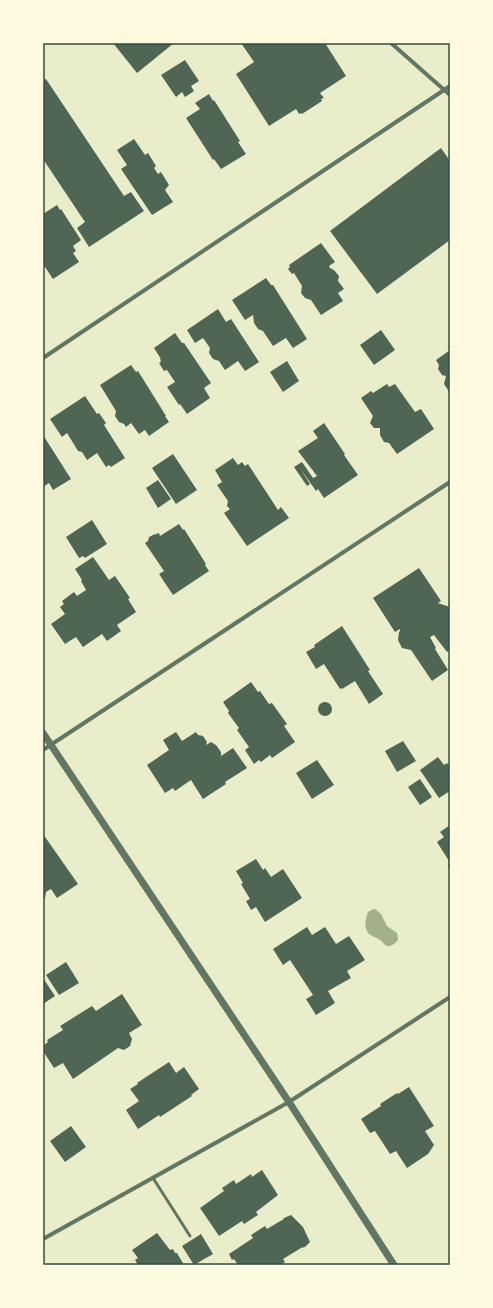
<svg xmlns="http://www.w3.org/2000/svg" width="493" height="1308" font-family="Raleway,sans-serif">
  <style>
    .water { fill: #a3b18a }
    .building { fill: #4f6655 }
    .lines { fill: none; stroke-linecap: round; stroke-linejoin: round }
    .service { stroke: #617663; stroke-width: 3 }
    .minor { stroke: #617663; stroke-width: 4 }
    .tertiary { stroke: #617663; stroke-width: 7 }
    .neatline { fill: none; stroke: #344e41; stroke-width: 1.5 }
  </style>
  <rect width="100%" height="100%" fill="#e9edc9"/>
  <path class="water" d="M375,909L381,914L387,926L397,933L398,940C395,943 392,947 387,946C384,945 382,941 380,940C376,937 369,936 367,931C364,926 366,917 368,912L371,910Z"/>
  <g class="building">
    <polygon points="113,43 174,43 137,73"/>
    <polygon points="241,43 325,43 346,76 320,93 324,98 321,99 322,101 302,114 301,113 299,114 296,109 269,126 236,74 254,62"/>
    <polygon points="185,60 199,81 191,86 194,91 185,97 182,92 176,97 161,75"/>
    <polygon points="46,79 124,196 131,192 144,211 89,247 77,228 85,222 43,159 43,80"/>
    <polygon points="209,94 213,101 214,100 240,141 238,142 246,154 221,169 214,159 213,160 186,118 200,109 195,103"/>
    <polygon points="134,139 145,155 148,153 156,166 154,168 158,174 161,172 169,185 165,190 173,202 152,215 121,169 127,165 117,150"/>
    <polygon points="441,148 450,161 450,240 377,294 330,231"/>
    <polygon points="57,205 60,210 61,209 81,240 73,246 76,251 73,253 79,262 53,279 43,264 43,214"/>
    <polygon points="321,243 335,262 329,266 330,268 334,270 339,276 338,281 344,289 338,293 343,301 321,315 311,300 305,298 301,293 302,286 294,273 292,274 288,269 290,267 289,265"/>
    <polygon points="266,278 271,285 273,285 307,339 293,348 286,338 273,346 263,331 258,329 254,323 253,315 245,320 232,300"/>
    <polygon points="218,309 226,322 231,319 259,362 245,371 238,361 225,370 219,361 213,359 209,353 210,348 203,338 195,343 187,330"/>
    <polygon points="381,330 395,350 374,365 360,345"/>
    <polygon points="175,333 182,343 184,343 211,383 204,388 210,398 187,414 180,404 179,405 167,387 175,382 167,370 164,371 159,363 161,362 160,359 161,359 154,348"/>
    <polygon points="450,350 450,393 444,384 446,376 442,375 438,369 439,365 436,360"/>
    <polygon points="287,361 299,381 283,392 270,372"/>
    <polygon points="131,365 136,372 138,371 166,416 165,416 169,422 149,436 145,430 139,434 131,423 126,427 124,424 119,422 115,416 116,411 100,385"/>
    <polygon points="387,384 389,387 395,384 415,412 421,409 434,429 397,454 389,443 384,442 380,435 380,428 374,428 370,423 373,416 361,398 371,391 373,393"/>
    <polygon points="85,396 97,414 99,413 106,423 104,425 125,458 111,467 109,465 106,467 97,453 87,460 82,452 78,451 67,433 62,437 50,419"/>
    <polygon points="324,423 345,454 344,455 358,475 324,498 318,489 316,491 300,468 310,484 307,486 294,467 302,462 313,478 317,476 298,451 318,438 313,431"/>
    <polygon points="43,435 71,479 53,490 49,483 43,487"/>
    <polygon points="173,454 197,490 176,504 152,468"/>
    <polygon points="233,458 238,465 242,462 245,466 248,464 278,510 281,507 289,518 247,546 224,513 230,509 227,506 228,501 217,485 222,482 215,470"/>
    <polygon points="158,480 171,499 158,508 146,488"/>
    <polygon points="92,520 107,544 85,558 83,556 79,558 66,537"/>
    <polygon points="179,524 183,530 184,529 206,564 205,565 209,571 173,595 159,574 164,571 145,543 148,541 149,537 153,535 159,533 160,536"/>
    <polygon points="93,557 109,580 115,576 130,598 128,599 136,612 117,625 121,631 107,641 102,634 83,647 76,637 65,644 51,624 65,614 60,607 64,604 62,601 74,592 77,596 86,590 81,581 82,580 75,569"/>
    <polygon points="419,568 441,601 438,603 450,607 450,650 447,652 434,635 430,637 436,648 435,649 448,670 432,681 411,650 402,648 398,640 399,632 400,631 400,629 395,632 373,598"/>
    <polygon points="342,626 370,670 368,671 383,694 369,704 355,681 342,689 342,688 340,689 324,664 316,669 306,652 315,647 314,645"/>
    <polygon points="251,682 258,692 260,691 269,704 272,703 287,724 284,726 295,742 272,758 270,755 261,762 259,760 254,764 245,750 249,747 237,730 239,728 228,713 229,711 223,702"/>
    <circle cx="325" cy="709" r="7"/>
    <polygon points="176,732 182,741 196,732 198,735 203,736 207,742 206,745 211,742 216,745 221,752 221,756 233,748 247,768 225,782 226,784 203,799 191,780 175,791 173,788 165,793 147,765 169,750 163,740"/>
    <polygon points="403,741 416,761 397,772 385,751"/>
    <polygon points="438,757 444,765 447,763 450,767 450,791 439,798 420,770"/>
    <polygon points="317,760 334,785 312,799 296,773"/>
    <polygon points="420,779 432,797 420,805 408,787"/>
    <polygon points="450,825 450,870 448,867 449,861 437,842 444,837 440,832"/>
    <polygon points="43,834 78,884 57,898 51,889 46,892 45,898 43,900"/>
    <polygon points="256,859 263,870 265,868 271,877 283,869 302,898 265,922 256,907 251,910 246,901 250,899 241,884 243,883 236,871"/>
    <polygon points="307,927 312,935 325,927 336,944 349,936 365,960 347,971 351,978 328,991 335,1003 316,1015 306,999 313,995 290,960 283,965 273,949"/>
    <polygon points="66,962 79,983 59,995 46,975"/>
    <polygon points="43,978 55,996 43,1004"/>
    <polygon points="122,994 142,1025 129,1033 132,1039 130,1046 124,1050 118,1048 73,1079 63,1063 54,1068 43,1051 43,1046 48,1042 47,1040 63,1030 60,1026 92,1006 96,1011"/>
    <polygon points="169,1062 176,1073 184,1067 199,1089 191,1095 192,1096 160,1117 159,1115 138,1129 126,1110 139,1101 130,1089 138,1084 137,1083"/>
    <polygon points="409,1087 434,1126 425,1131 434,1145 428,1154 407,1168 396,1151 390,1154 375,1131 370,1133 361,1119 381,1106 380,1104 397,1093 398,1094"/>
    <polygon points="71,1126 86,1147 65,1162 50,1141"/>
    <polygon points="262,1170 278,1195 256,1212 258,1215 244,1224 242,1221 219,1236 200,1208 224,1191 222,1188 234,1180 236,1184 251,1174 252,1177"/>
    <polygon points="291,1215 303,1227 310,1242 305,1247 301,1248 283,1259 285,1262 281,1265 238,1265 234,1259 232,1260 229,1254 253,1238 251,1235 265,1226 267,1229 282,1220 282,1221 284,1218"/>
    <polygon points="157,1233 170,1250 173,1249 175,1253 177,1253 184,1265 138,1265 135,1260 138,1258 132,1250"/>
    <polygon points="201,1234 213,1254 194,1265 182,1246"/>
  </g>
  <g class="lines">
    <polyline class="service" points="153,1178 190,1236"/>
    <g class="minor">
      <polyline points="391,43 450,95"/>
      <polyline points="43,358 450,86"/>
      <polyline points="43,750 450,482"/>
      <polyline points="43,1239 289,1102 450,997"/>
    </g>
    <polyline class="tertiary" points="43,733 289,1102 394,1265"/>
  </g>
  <rect width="493" height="1308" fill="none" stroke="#fefae0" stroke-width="88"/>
  <rect x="44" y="44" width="405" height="1220" class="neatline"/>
</svg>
